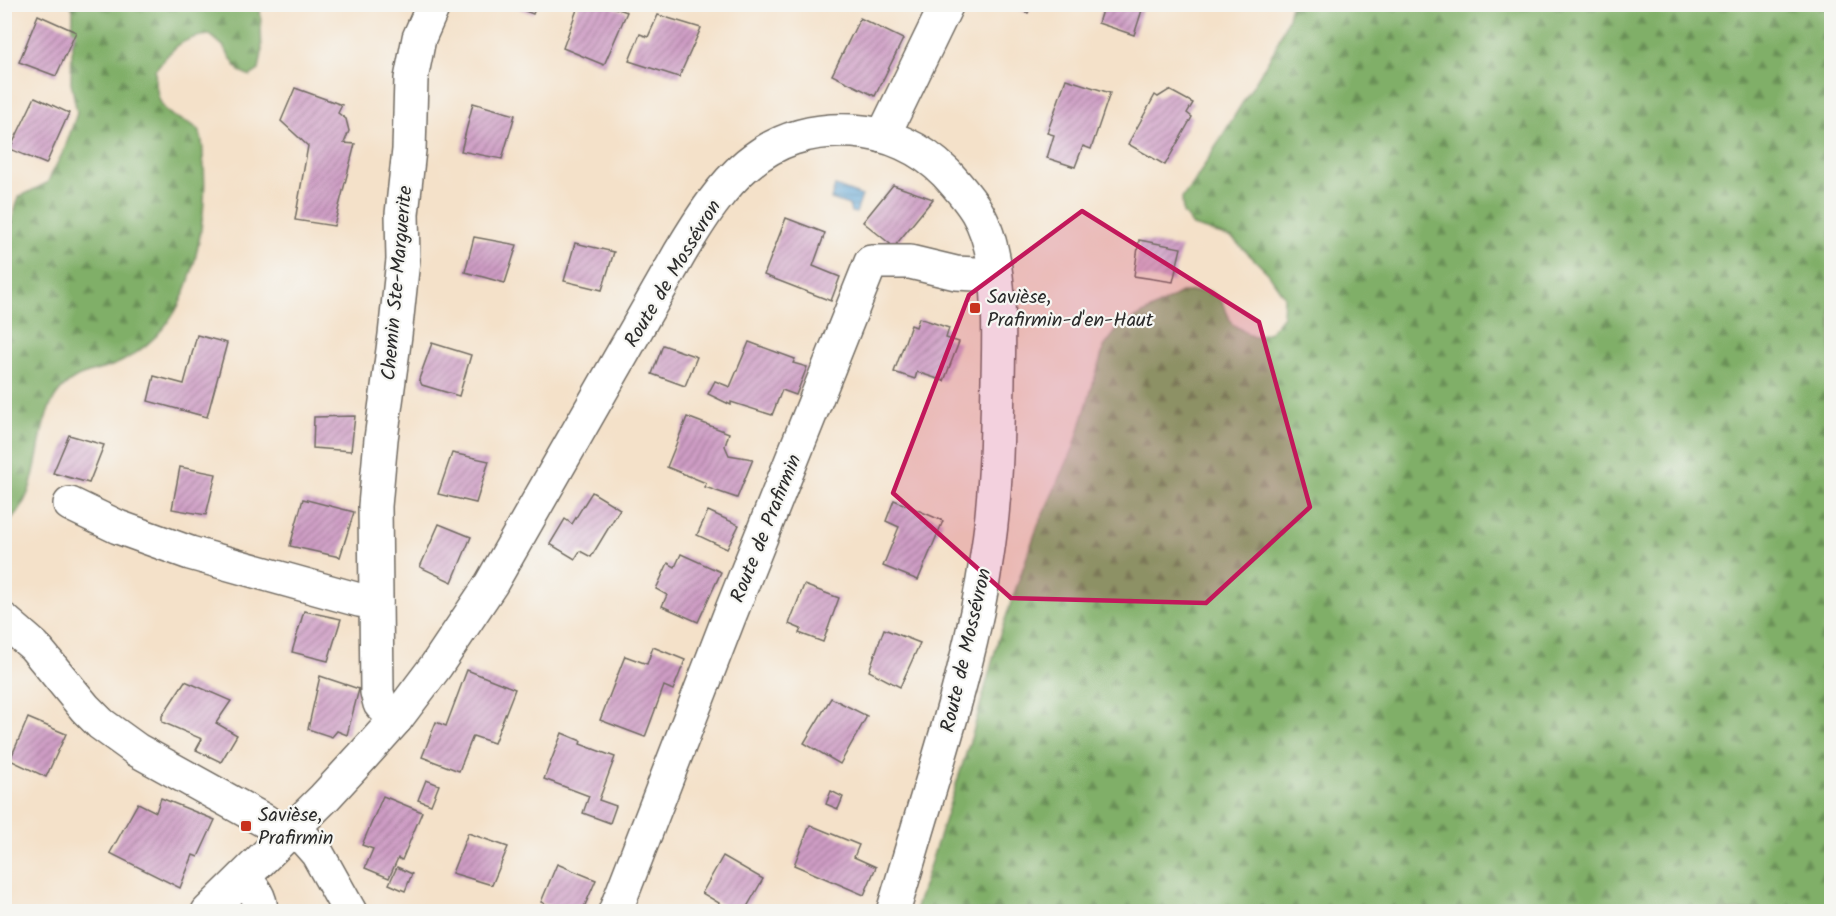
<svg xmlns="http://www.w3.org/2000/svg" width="1836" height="916" font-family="Kalam,sans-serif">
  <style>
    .forest { fill: url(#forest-firs); stroke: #566d4a; stroke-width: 1.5 }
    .water { fill: url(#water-rules); stroke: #456880; stroke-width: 1.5 }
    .building { fill: url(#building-hatch) }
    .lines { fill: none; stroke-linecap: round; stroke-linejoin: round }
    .minor-casing { stroke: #716b62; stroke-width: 36 }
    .minor { stroke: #fff; stroke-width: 33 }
    .marked { fill: #c2185b; fill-opacity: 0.2; stroke: #c2185b; stroke-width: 4.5; stroke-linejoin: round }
    .poi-dot { fill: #c8321e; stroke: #f6f6f2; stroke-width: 2 }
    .labels { text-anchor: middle; stroke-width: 4.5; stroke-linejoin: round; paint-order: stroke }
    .street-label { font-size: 20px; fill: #2b2b2b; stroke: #f6f6f2 }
    .poi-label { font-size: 20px; fill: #2b2b2b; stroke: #f6f6f2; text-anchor: start }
  </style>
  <defs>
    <pattern id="forest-firs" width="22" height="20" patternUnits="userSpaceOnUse" patternTransform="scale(1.5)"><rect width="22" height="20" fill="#80af68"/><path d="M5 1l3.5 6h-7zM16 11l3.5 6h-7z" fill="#698f56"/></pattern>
    <pattern id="water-rules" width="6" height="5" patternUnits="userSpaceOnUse" patternTransform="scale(1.5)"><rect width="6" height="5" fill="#5fa5d5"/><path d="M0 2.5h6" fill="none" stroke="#4f87ad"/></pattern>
    <pattern id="building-hatch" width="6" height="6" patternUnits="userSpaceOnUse" patternTransform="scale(1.5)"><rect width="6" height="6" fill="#ce9cc4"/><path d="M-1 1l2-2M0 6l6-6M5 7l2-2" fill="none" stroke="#a77f9f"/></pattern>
  </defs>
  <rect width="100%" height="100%" fill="#f6f6f2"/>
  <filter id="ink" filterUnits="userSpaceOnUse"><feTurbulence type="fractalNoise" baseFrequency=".0167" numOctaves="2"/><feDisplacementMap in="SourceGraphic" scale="12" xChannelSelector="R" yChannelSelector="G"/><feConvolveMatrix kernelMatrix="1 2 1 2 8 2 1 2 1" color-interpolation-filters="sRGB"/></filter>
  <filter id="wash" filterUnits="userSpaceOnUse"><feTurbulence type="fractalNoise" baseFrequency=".008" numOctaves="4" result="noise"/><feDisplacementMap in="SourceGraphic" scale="24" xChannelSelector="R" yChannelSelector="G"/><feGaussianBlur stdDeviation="1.35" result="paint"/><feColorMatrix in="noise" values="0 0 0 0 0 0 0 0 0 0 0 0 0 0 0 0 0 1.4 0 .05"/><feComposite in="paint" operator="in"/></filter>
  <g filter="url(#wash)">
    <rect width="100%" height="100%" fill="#f4e1c9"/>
    <g class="forest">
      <path d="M71,5H260L262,53L259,70L250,76L239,71L223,46L210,35C181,37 172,49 155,70C156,90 157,111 179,119C188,123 195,124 200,134C203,140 203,150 203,156C209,204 197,288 165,326C154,340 139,352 123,361C97,375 76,368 56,396C31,432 45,496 5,524L4,245L19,197L47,183L65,148L77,113L71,82L73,10Z"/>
      <polygon points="1291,5 1831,5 1831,911 915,911 973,732 999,637 1038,525 1074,447 1104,347 1119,327 1183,292 1209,291 1221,300 1232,324 1253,337 1270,332 1283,316 1284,296 1268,273 1232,238 1193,226 1183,213 1182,198 1193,184 1274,51 1288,18"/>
    </g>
    <polygon class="water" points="835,186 862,196 856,213 851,212 849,205 831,199"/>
    <g id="blocks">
      <g class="building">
        <polygon points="508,4 537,4 533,14"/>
        <polygon points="579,4 604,4 627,12 604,65 563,48"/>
        <polygon points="1017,4 1032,4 1028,13 1015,8"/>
        <polygon points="1104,4 1144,4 1134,35 1098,23"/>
        <polygon points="38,15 76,32 56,76 19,62"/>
        <polygon points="658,15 701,28 679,77 629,61 640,34 648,37"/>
        <polygon points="860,18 903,39 875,96 832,75"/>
        <polygon points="1066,79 1110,93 1091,149 1083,146 1075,167 1047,158 1054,135 1047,133"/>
        <polygon points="295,88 342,105 338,113 346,119 349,131 344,143 355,144 334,226 295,220 308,146 281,121"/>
        <polygon points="1169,90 1193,103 1187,113 1192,117 1165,165 1128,144 1155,95 1158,97"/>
        <polygon points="35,97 69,113 46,164 10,149"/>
        <polygon points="473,103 515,115 502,159 461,151"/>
        <polygon points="893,185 933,199 894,247 863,222"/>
        <polygon points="786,218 825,233 813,266 840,277 831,301 764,275"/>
        <polygon points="4,219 13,223 5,243 4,243"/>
        <polygon points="474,237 517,245 505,283 465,272"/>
        <polygon points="1139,240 1181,248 1173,282 1134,276"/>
        <polygon points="575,243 614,252 602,290 564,281"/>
        <polygon points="919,318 949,328 946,338 959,342 944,381 917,372 915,379 894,372 911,325 916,327"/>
        <polygon points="197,335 227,343 207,417 148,401 154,376 184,384"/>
        <polygon points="749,342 795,359 793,363 807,367 796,395 782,390 772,415 731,402 731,405 708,394 715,381 730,387"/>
        <polygon points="432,343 471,355 459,396 422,385 419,379"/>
        <polygon points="663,345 697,357 685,386 652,374"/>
        <polygon points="355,416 351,451 313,448 314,417"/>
        <polygon points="687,417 729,433 725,446 729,455 753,459 737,498 705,487 706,483 667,467"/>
        <polygon points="69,435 104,445 89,483 53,473"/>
        <polygon points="452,453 489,461 476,503 438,494"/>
        <polygon points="180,467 216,474 206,515 172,509"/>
        <polygon points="592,492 620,509 591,557 580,551 575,559 550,544 565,519 572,524"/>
        <polygon points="303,499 354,512 340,557 290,546"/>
        <polygon points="894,500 943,521 918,580 883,566 899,527 886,521"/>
        <polygon points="708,511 739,525 727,549 697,535"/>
        <polygon points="439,524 471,537 452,582 420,567"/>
        <polygon points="681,554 721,572 698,622 662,606 667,595 656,589 668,563 675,567"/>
        <polygon points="804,585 839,598 823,642 799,633 801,629 789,624"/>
        <polygon points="304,611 341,619 328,661 292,652"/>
        <polygon points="884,629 920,643 900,687 869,671"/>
        <polygon points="653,647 685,660 673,690 664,686 645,737 600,720 625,656 647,664"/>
        <polygon points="467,670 515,689 494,743 473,736 459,771 422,757 436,722 446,726"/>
        <polygon points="320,676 359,689 347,735 337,731 332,737 308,729"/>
        <polygon points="185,681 231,701 216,723 237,735 221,762 196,750 202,739 162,722 162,716"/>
        <polygon points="831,698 867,716 840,764 804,743"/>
        <polygon points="28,718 66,734 46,777 10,760"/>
        <polygon points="562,733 581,741 580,744 615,757 599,800 616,806 610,823 583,813 589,796 544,779"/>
        <polygon points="426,780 439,785 431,805 418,800"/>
        <polygon points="831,791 843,797 838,809 826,804"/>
        <polygon points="383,796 422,812 402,860 398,858 389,878 365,868 373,849 362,845"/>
        <polygon points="161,798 215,820 198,857 193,855 180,888 110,853 138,803 156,812"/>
        <polygon points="810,825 859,845 854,857 876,867 864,895 794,865"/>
        <polygon points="468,833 508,847 492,885 452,873"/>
        <polygon points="723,856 763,879 744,912 734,912 702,893"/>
        <polygon points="557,864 596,880 582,912 563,912 541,902"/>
        <polygon points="397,867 412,874 405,891 389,884"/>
      </g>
    </g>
  </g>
  <g filter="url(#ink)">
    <use href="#blocks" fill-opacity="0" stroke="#716b62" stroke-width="1.5"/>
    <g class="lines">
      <defs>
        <g id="minor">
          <polyline points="883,136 947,4"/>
          <polyline points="70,504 118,527 190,553 359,600 376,602"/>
          <polyline points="4,620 34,646 85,708 101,724 137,750 265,821 284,837"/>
          <polyline points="396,719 380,704 377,692 375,506 381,439 395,335 403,260 402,214 409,150 411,79 419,38 434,4"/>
          <polyline points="294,827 317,853 350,912"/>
          <path d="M243,878C253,888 261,896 261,912"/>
          <path d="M208,912L324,798L361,758L396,719L436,666L491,584L680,253C722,183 761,126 853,131C888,133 921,148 946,173C957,185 968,197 977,212C1003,256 999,329 998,379C997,438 996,497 987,555C976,633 954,709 931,785C918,827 906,869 893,912"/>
          <polyline points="615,912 729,617 871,262 910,262 956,273 995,275"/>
        </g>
      </defs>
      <use href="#minor" class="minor-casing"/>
      <use href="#minor" class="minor"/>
    </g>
  </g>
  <path class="marked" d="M1082,211L1259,322L1310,507L1206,603L1011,598L893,493L969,295Z"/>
  <g class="poi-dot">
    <rect x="969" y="302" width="12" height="12" rx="3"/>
    <rect x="240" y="820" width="12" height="12" rx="3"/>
  </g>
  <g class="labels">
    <g class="street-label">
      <text transform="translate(672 273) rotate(-59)" y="7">Route de Mossévron</text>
      <text transform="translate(396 283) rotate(-85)" y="7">Chemin Ste-Marguerite</text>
      <text transform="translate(765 528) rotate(-68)" y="7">Route de Prafirmin</text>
      <text transform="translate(965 650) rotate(-77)" y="7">Route de Mossévron</text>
    </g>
    <g class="poi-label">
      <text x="987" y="303">Savièse,<tspan x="987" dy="23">Prafirmin-d'en-Haut</tspan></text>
      <text x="258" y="821">Savièse,<tspan x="258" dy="23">Prafirmin</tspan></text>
    </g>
  </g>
  <rect width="1836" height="916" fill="none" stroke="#f6f6f2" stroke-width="24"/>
</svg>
